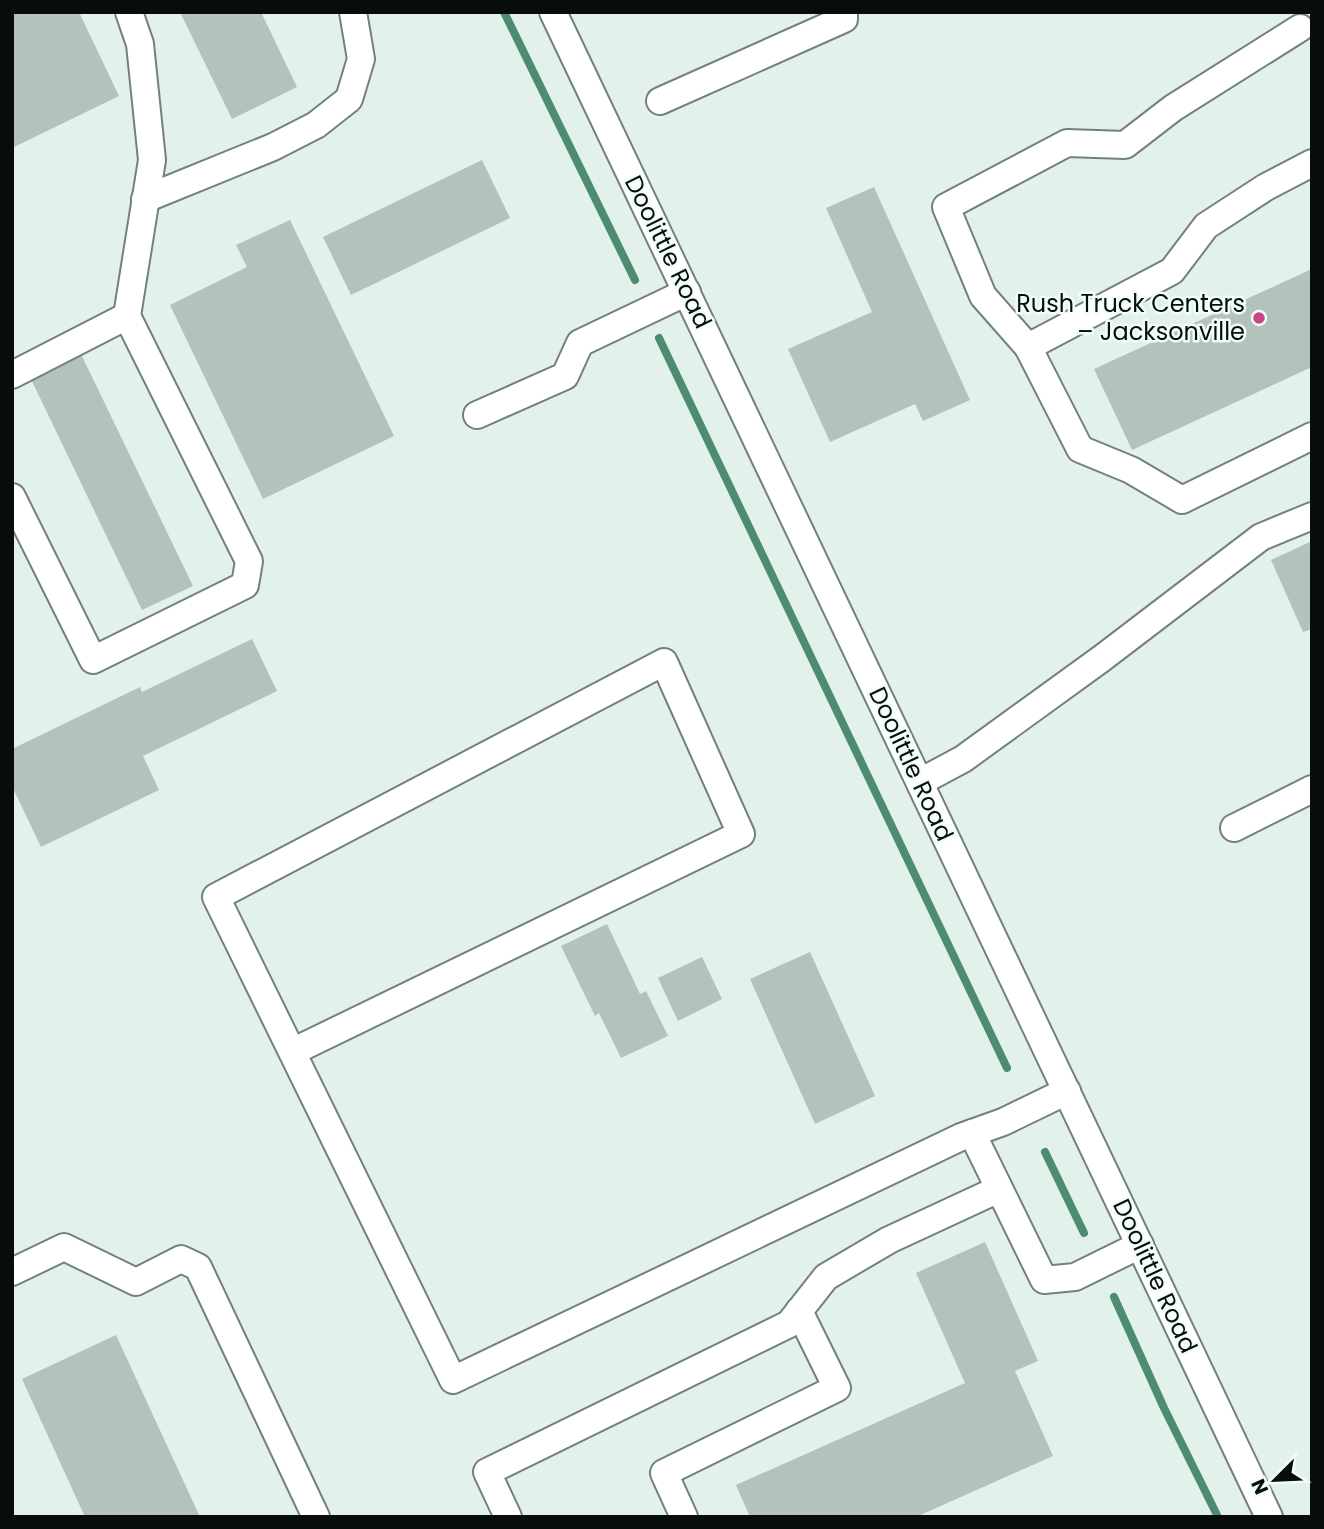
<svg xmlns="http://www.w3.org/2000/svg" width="1324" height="1529" font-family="Poppins,sans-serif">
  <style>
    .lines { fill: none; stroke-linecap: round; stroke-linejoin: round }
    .stream { stroke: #4d8c72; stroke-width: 8 }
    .building { fill: #b3c3bb }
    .minor-casing { stroke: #73817a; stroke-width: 30 }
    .minor { stroke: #fff; stroke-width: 26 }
    .poi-dot { fill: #c74489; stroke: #f1fef8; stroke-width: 2.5 }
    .labels { text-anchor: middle; stroke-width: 5; stroke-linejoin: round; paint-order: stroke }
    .street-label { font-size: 24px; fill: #080d0b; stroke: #f1fef8 }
    .poi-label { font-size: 24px; fill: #080d0b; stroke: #f1fef8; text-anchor: end }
  </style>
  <rect width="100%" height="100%" fill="#e2f2ea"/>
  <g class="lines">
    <g class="stream">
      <polyline points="504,12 635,280"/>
      <polyline points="659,338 1007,1068"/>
      <polyline points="1045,1152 1084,1233"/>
      <polyline points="1114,1297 1164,1408 1218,1517"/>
    </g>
  </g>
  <g class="building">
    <polygon points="12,12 79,12 119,96 12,148"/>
    <polygon points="180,12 261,12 297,87 232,119"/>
    <polygon points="482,160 510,218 351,295 323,237"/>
    <polygon points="874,187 970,400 923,421 915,404 830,442 788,349 872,312 826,208"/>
    <polygon points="290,220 394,436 263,499 170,305 247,267 236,245"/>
    <polygon points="1312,269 1312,367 1132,450 1094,369"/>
    <polygon points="79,350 193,586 142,610 29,375"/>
    <polygon points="1312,541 1312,629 1303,632 1271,560"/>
    <polygon points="252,639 277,691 143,756 159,790 41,847 12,786 12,749 140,687 142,692"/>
    <polygon points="607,924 640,994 646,991 668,1036 621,1058 599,1013 595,1016 561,946"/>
    <polygon points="810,952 875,1096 815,1124 750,979"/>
    <polygon points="702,957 722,999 678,1021 658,978"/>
    <polygon points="985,1242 1038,1361 1015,1371 1053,1456 916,1517 750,1517 736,1485 965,1383 916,1273"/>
    <polygon points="116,1335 200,1517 85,1517 22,1379"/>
  </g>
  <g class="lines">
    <defs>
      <g id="minor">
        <polyline points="553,12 1269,1517"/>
        <polyline points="660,101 844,19 844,12"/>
        <polyline points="1312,163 1266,187 1206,226 1172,271 1028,347 1080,449 1131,470 1182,500 1312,436"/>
        <polyline points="145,199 273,147 316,125 349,99 361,59 353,12"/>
        <polyline points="1028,347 983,296 946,207 1067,143 1125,145 1173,108 1300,28"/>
        <polyline points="12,375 127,316"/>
        <polyline points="477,415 565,376 580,343 687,292"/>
        <polyline points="12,497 93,660 245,585 249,561 127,316 152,160 140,44 129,12"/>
        <polyline points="920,782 963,759 1101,659 1261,537 1312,516"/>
        <polyline points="1234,828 1312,789"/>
        <polyline points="292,1052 741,834 664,662 216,897 453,1380 961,1137 1003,1122 1067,1091"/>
        <polyline points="972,1133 1044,1280 1075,1277 1140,1245"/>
        <polyline points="12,1272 64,1247 136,1282 181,1259 198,1267 316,1517"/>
        <polyline points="508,1517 487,1472 789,1324 826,1277 889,1240 999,1189"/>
        <polyline points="684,1517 664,1473 837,1388 799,1311"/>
      </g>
    </defs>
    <use href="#minor" class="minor-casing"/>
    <use href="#minor" class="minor"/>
  </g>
  <circle class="poi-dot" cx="1259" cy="318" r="7"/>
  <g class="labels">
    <g class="street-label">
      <text transform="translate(668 252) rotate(64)" y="8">Doolittle Road</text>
      <text transform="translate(911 764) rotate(65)" y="8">Doolittle Road</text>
      <text transform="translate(1155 1276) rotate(65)" y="8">Doolittle Road</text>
    </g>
    <g class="poi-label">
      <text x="1245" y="312">Rush Truck Centers<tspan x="1245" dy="28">– Jacksonville</tspan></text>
    </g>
  </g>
  <rect width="1324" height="1529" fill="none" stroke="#080d0b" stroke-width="28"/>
  <g transform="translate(1275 1480) rotate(246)" stroke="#f1fef8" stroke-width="5" paint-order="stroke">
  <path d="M0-5L12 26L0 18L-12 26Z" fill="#080d0b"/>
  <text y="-10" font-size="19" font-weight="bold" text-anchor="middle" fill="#080d0b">N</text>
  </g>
</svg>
